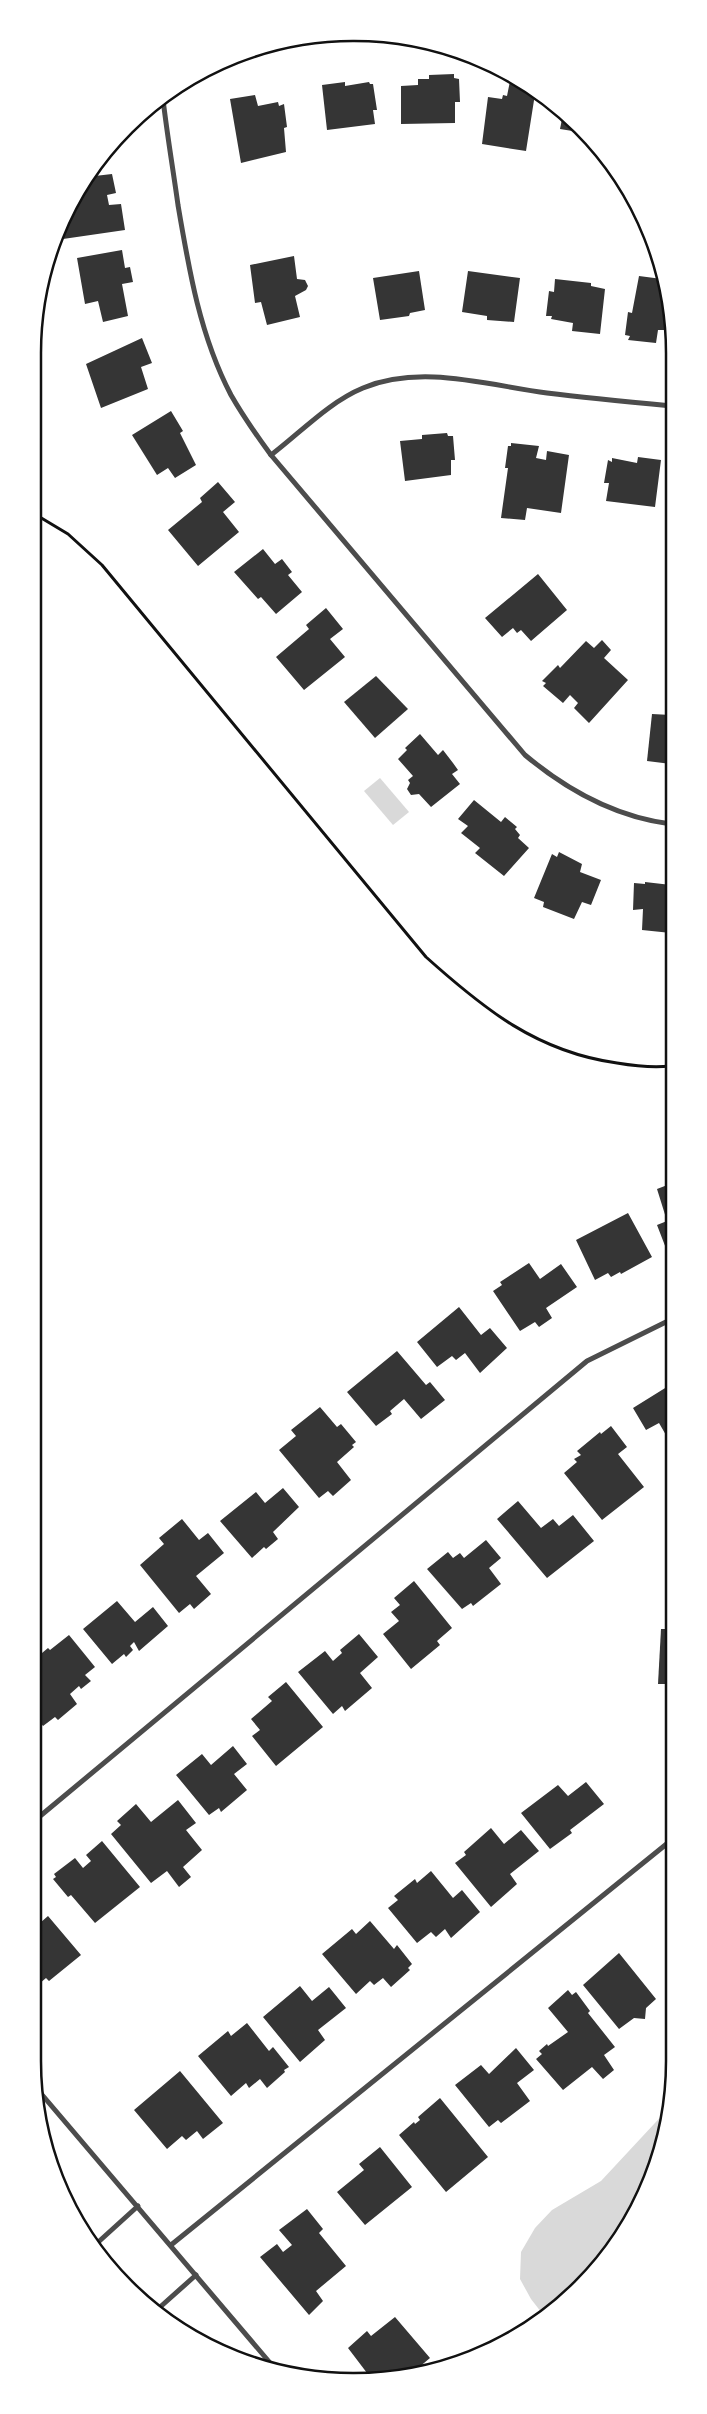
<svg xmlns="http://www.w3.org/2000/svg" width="707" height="2414" font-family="Jost,sans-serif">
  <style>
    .water { fill: #d9d9d9 }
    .building { fill: #353535 }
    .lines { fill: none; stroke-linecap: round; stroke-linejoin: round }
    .path { stroke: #111; stroke-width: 3 }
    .service { stroke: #4c4c4c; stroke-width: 4 }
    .minor { stroke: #4c4c4c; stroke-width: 5 }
    .rim { fill: none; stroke: #111; stroke-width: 2.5 }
  </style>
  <rect width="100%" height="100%" fill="#fff"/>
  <g class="water">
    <polygon points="380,778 409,812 393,825 364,791"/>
    <polygon points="668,2109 668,2123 621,2239 545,2317 531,2299 520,2279 521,2252 535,2228 552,2210 601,2181"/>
  </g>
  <g class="building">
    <polygon points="454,74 454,78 459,79 460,102 455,102 455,123 401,124 401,86 418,85 418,79 429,79 429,75"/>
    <polygon points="510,81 519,83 535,94 526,151 482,144 488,97 502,99 503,95 507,96"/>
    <polygon points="345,82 345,86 369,82 370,84 373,84 377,110 373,110 375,124 327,130 322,85"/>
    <polygon points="255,95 258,106 278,102 279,106 284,104 287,127 284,128 286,152 241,163 230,99"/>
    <polygon points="563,114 581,127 585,133 560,129"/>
    <polygon points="112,174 116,193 107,195 109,205 121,204 125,230 63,239 62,235 86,177"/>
    <polygon points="122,250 125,268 130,267 133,282 122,284 128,316 103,322 98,301 85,304 77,258"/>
    <polygon points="294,256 297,279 305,280 308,286 306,290 295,296 300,317 267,325 261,302 255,303 250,265"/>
    <polygon points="419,271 425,310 410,313 409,316 380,320 373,278"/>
    <polygon points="468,271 520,278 514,322 487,320 487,316 462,312"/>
    <polygon points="639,276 662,279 672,312 672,341 666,341 667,330 658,330 656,343 628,340 630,336 625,335 628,312 632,313"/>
    <polygon points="555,279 591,283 591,286 605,289 600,334 572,331 573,323 551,319 552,316 546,316 549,291 554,292"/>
    <polygon points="142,338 152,363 141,367 148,389 101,408 86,364"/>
    <polygon points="171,411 183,431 180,433 196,465 175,478 168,468 157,475 132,435"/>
    <polygon points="447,433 448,436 453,436 455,460 451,460 451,475 405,481 400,441 422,439 422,435"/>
    <polygon points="511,443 539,446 536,458 546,460 547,451 569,455 561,513 527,508 525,520 501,518 508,468 505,468 508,446 511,446"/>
    <polygon points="638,457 661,460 655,507 606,501 609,483 604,483 608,460 612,462 612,458 637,463"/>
    <polygon points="218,482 235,502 223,512 239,532 198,566 168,530 202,502 200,498"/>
    <polygon points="263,549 275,564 282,559 292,572 288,575 302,592 276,614 261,597 258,599 234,572"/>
    <polygon points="538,574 567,610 531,641 521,630 517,633 513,628 502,637 485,618"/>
    <polygon points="326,608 343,629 330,639 345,657 304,690 276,657 309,629 306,625"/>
    <polygon points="602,640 611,650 604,658 628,680 589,723 574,708 578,703 570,695 563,703 543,686 546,683 542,681 558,665 560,668 586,641 594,648"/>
    <polygon points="376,676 408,709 375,738 344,702"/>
    <polygon points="652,714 671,715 671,764 647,761"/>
    <polygon points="420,734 438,755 443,750 453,763 458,770 452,774 460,784 431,807 419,794 411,795 407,789 410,783 408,780 413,776 398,759 407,750 405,748"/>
    <polygon points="474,800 501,822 505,817 517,827 515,829 520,835 518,838 529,848 504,876 475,853 480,848 461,833 468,826 458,819"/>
    <polygon points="559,852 582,864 580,872 601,880 591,905 582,902 574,919 543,907 544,902 534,898 552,854 557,857"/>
    <polygon points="645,882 671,885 671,933 642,930 643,909 633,910 634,883 645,884"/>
    <polygon points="670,1184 670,1250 667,1251 657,1225 667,1221 657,1189"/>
    <polygon points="628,1213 652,1257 621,1274 620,1272 611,1277 608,1273 595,1280 576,1240"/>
    <polygon points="529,1263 540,1279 561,1264 577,1287 546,1308 552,1318 539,1327 535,1322 520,1331 493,1291 502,1285 500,1282"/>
    <polygon points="459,1307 481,1335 490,1328 507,1348 480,1373 465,1353 456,1360 452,1356 437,1367 417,1342"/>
    <polygon points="397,1351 426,1385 430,1382 445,1400 421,1419 404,1399 390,1411 392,1414 376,1426 347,1392"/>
    <polygon points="670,1385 670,1442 659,1423 646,1430 633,1408"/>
    <polygon points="320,1407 337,1427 341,1424 356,1442 352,1445 354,1447 337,1462 351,1480 333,1496 328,1491 319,1498 279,1450 296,1436 291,1430"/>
    <polygon points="611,1426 627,1447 618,1454 644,1487 602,1520 564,1473 577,1462 574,1459 581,1455 577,1451 600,1432 601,1434"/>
    <polygon points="283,1488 299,1507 273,1532 278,1539 266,1549 264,1547 252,1558 220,1521 256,1492 265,1503"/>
    <polygon points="518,1501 541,1528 553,1519 559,1526 573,1515 594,1541 547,1578 497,1519"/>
    <polygon points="182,1519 199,1540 208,1533 224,1553 196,1576 211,1594 194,1609 190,1604 179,1613 140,1565 164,1544 159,1538"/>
    <polygon points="486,1540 501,1558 489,1568 501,1584 473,1606 471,1603 462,1609 427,1569 448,1552 453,1558 460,1553 464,1558"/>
    <polygon points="414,1581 452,1628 437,1641 440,1645 411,1669 383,1634 399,1621 391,1612 400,1605 394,1598"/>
    <polygon points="117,1601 135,1622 153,1607 168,1626 139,1651 134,1642 130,1646 133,1650 126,1657 124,1654 112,1664 83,1629"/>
    <polygon points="661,1629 669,1629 669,1684 658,1684"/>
    <polygon points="359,1634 378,1657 360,1673 372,1688 345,1711 342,1706 333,1714 298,1672 325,1651 333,1661 342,1653 340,1650"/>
    <polygon points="69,1635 95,1667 85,1675 91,1681 81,1689 79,1686 70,1694 77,1704 58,1720 55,1717 43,1726 34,1714 34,1698 37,1696 34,1692 34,1665 39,1661 36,1658 48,1648 50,1650"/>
    <polygon points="286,1682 323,1727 276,1766 252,1736 260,1730 251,1719 272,1701 268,1697"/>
    <rect x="667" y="1710" width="2" height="56"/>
    <polygon points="233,1746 247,1764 234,1774 247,1790 221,1812 219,1808 209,1815 176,1775 202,1754 211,1765"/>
    <polygon points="586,1782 604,1804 570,1830 572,1833 550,1849 521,1813 558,1785 568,1796"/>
    <polygon points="178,1800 196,1823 186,1830 202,1850 183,1867 191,1877 179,1887 167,1871 151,1883 111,1834 121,1825 117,1821 136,1804 151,1822"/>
    <polygon points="491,1828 504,1844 521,1830 539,1851 510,1874 517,1884 491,1907 455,1863 466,1855 464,1852"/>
    <polygon points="102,1841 140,1887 95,1923 71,1895 68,1897 53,1879 56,1877 54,1874 75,1858 83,1868 91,1861 86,1855"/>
    <polygon points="431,1871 453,1898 462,1890 480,1912 451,1938 445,1929 436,1937 431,1932 417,1943 388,1908 398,1900 394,1896 415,1879 417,1883"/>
    <polygon points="48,1916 81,1955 49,1981 46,1978 33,1989 33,1929"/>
    <polygon points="370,1921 394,1949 397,1945 412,1964 408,1968 410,1970 391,1987 383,1978 374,1985 370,1981 356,1994 322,1954 352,1929 356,1934"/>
    <polygon points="619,1953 656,1999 646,2008 645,2019 634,2018 619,2029 583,1985"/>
    <polygon points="300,1986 312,2001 329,1987 346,2008 318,2030 325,2040 300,2062 263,2017"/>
    <polygon points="568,1990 572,1995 576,1992 590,2011 588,2013 615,2047 604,2055 614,2070 603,2079 592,2067 563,2090 536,2059 542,2054 539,2051 547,2044 548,2046 568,2032 548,2008"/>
    <polygon points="247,2023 269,2051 273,2047 289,2067 284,2070 285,2072 267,2088 260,2079 249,2088 246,2083 231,2096 198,2056 228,2031 231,2036"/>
    <polygon points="516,2048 534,2070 517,2083 530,2101 501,2123 498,2120 489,2127 455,2085 481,2065 489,2074"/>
    <polygon points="180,2071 223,2123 203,2139 197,2131 186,2140 182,2136 167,2149 134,2110"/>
    <polygon points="440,2098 488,2157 446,2192 399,2135 414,2122 415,2124 420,2120 418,2117"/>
    <polygon points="380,2147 412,2187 365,2225 337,2192 364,2170 359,2164"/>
    <polygon points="307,2209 323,2229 319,2233 346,2266 316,2291 323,2301 309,2315 260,2257 277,2244 283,2252 292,2245 279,2230"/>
    <polygon points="395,2317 430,2358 412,2373 365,2378 367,2373 348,2348 367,2331 371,2336"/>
  </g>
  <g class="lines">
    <path class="path" d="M38,516L68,534L102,565L426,957C484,1009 537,1052 617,1063C635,1066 652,1068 670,1066"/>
    <polyline class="service" points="271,47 317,39"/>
    <g class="minor">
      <path d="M163,99C167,134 173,169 178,205C189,270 200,336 231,395C243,416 257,436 271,455L525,755C568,791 615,817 671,824"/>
      <path d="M271,455C300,433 329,402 363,388C421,364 487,385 547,393C588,398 630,402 672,406"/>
      <polyline points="33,1822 587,1361 670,1320"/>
      <polyline points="38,2090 271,2364"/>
      <polyline points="95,2245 138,2206"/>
      <polyline points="171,2245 669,1842"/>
      <polyline points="159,2308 196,2275"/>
    </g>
  </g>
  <path d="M0 0H707V2414H0ZM353 41H354A312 312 0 0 1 666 353V2061A312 312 0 0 1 354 2373H353A312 312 0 0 1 41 2061V353A312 312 0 0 1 353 41Z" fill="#fff" fill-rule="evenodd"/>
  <path class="rim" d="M353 41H354A312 312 0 0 1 666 353V2061A312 312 0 0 1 354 2373H353A312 312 0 0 1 41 2061V353A312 312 0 0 1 353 41Z"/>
</svg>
